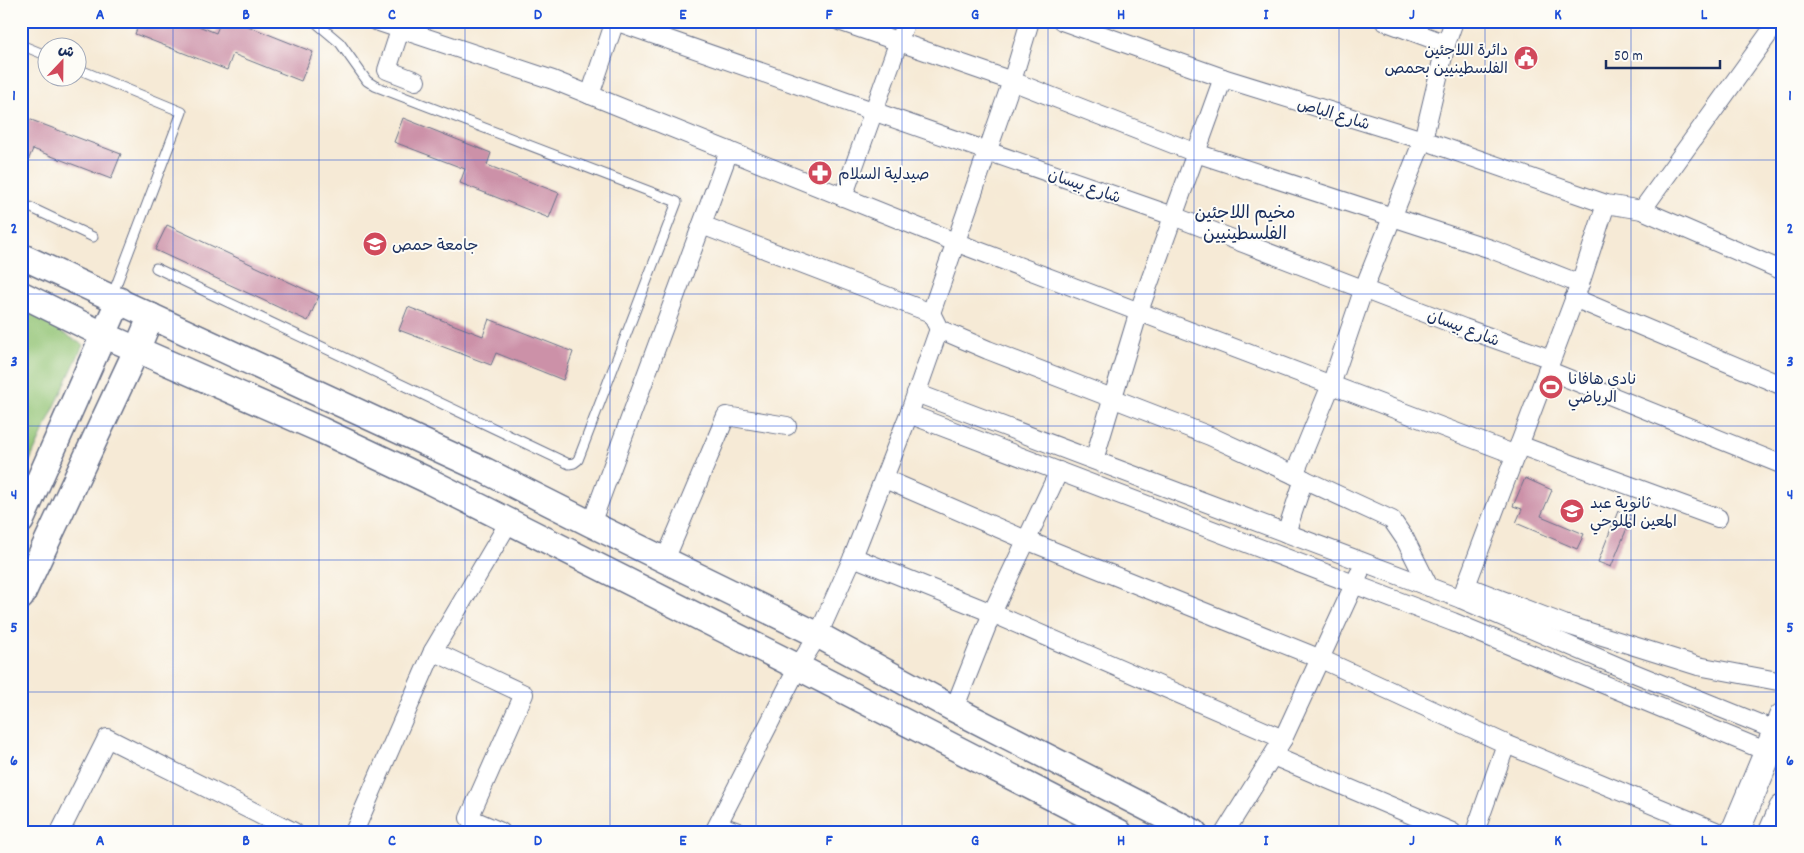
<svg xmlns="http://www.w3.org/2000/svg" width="1804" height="853" font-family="Dekko,'Playpen Sans Arabic',sans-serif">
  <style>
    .green { fill: #91c373; stroke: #567968 }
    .building { fill: #cc91a8 }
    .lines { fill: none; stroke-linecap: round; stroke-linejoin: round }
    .service-casing { stroke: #687088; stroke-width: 11 }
    .minor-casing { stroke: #687088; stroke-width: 20 }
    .secondary-casing { stroke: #687088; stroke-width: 28 }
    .trunk-casing { stroke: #687088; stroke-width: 30 }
    .service { stroke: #fff; stroke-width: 9 }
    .minor { stroke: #fff; stroke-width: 18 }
    .secondary { stroke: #fff; stroke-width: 25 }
    .trunk { stroke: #fff; stroke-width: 28 }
    .grid { fill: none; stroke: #1d4ed8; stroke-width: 1; stroke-opacity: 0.55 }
    .labels { text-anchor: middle; stroke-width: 4; stroke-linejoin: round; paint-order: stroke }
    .poi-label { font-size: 16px; fill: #1b2f5e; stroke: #fdfcf7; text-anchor: start }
    .street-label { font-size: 16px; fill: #1b2f5e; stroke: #fdfcf7 }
    .neighbourhood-label { font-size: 18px; fill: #1b2f5e; stroke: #fdfcf7 }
    .neatline { fill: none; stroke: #1d4ed8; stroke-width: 2 }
    .grid-label { font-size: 16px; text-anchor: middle; font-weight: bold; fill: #1d4ed8 }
  </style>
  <rect width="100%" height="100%" fill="#fdfcf7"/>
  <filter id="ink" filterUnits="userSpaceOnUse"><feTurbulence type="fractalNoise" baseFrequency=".02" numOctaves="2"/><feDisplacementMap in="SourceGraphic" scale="10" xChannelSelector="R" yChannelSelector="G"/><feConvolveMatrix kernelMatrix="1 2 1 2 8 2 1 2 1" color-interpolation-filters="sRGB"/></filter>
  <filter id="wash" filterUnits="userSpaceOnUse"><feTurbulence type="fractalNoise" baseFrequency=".0096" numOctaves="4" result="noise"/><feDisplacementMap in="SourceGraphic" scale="20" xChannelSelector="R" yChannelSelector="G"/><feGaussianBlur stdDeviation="1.12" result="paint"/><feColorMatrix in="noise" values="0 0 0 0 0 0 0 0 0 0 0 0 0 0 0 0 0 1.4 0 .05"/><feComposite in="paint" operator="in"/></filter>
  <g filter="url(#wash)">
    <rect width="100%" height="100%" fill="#f6ead6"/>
    <polygon class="green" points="21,307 83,345 21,480"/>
    <g id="blocks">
      <g class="building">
        <polygon points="140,21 186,21 216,33 221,21 235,21 313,52 301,81 233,54 227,70 135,34"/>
        <polygon points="26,118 121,154 111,179 33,149 21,177 21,131"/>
        <polygon points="403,118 491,153 487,165 559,193 549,218 460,183 465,169 394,142"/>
        <polygon points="167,225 319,296 308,321 155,250"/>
        <polygon points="408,307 483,336 489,319 573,352 563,380 496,353 491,365 399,330"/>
        <polygon points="1525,478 1552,490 1541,516 1584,534 1577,549 1516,523 1522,509 1513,506"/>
        <polygon points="1618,511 1632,516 1611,567 1598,562"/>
      </g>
    </g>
  </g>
  <g filter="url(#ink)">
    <use href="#blocks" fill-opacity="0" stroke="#687088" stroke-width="1"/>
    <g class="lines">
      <defs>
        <g id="service">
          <polyline points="21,45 48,56"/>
          <polyline points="78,69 182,112 112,296"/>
          <polyline points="21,203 93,237"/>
          <polyline points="156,268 569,464 574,463 578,460 677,202 375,86 367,81 340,43 314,21"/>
        </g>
        <g id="minor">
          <polyline points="376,21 553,80 955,242 1516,455"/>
          <polyline points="403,21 387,70 416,81"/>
          <polyline points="615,21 1173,216 1464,328 1551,359"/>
          <polyline points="839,21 1012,81 1196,153 1491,249 1580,284"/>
          <polyline points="1062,21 1223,78 1423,140 1606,204 1642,210 1778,21"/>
          <polyline points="1384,21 1446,44"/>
          <polyline points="590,95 615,21"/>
          <polyline points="843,197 906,21"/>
          <polyline points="1642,210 1781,270"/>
          <polyline points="702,225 931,313 939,329 988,350 1210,436 1392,520 1405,539 1429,587"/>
          <polyline points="1574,298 1783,386"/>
          <polyline points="931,313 1012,81 1030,21"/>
          <polyline points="1547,370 1783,465"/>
          <polyline points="916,393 1461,599 1624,669 1777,731"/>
          <polyline points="909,414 1453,622 1768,752"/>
          <polyline points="1519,445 1718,518"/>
          <polyline points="1094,460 1139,311 1223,78"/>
          <polyline points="1294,475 1331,385 1364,288 1423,140 1446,44 1454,21"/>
          <polyline points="885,479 1026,540 1321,659 1506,744 1718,832"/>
          <polyline points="591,524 729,151"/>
          <polyline points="1286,533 1304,479"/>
          <polyline points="853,557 909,414 939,329"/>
          <polyline points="665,560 726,416 787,426"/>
          <polyline points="1466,586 1564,624 1698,666 1783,682"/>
          <polyline points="1461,599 1580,284 1606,204"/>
          <polyline points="433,651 524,694 469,818 501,832"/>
          <polyline points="954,709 992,613 1059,471"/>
          <polyline points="1273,756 1452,832"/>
          <polyline points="718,825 738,832"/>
          <polyline points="60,832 107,738 294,832"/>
          <polyline points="354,832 433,651 509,522"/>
          <polyline points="714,832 798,667 818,635 853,557 992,613 1283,739"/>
          <polyline points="1225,832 1283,739 1359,574"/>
          <polyline points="1475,832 1506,744"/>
        </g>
        <g id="secondary">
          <polyline points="21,256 486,471 591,524 818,635 954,709 1194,832"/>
          <polyline points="21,294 104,335 321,430 427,480 798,667 1119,832"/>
          <polyline points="21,521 119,300"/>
          <polyline points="21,597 137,349 151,316"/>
        </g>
        <g id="trunk">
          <polyline points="1735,832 1783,717"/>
          <polyline points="1773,832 1783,809"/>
        </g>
      </defs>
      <use href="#service" class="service-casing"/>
      <use href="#minor" class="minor-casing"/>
      <use href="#secondary" class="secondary-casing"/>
      <use href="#trunk" class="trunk-casing"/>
      <use href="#service" class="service"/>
      <use href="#minor" class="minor"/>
      <use href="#secondary" class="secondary"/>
      <use href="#trunk" class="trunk"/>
    </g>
  </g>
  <path class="grid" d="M173,21V832M319,21V832M465,21V832M610,21V832M756,21V832M902,21V832M1048,21V832M1194,21V832M1339,21V832M1485,21V832M1631,21V832M21,160H1783M21,294H1783M21,426H1783M21,560H1783M21,692H1783"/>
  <defs>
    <symbol id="civic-disc" viewBox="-11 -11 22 22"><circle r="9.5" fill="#d1495b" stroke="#fdfcf7"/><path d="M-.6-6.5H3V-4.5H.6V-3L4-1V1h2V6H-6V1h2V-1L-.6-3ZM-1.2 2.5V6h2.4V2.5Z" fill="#fff"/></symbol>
    <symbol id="pharmacy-disc" viewBox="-11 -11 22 22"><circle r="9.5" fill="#d1495b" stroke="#fdfcf7"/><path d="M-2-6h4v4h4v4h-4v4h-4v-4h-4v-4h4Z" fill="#fff"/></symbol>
    <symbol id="university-disc" viewBox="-11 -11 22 22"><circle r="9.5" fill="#d1495b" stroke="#fdfcf7"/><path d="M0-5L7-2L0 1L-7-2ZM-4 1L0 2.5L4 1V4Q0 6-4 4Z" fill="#fff"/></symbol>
    <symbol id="stadium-disc" viewBox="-11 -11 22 22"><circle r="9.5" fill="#d1495b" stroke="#fdfcf7"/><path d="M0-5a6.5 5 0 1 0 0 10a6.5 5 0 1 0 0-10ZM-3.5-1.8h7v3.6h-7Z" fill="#fff"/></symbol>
    <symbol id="school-disc" viewBox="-11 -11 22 22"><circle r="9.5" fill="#d1495b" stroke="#fdfcf7"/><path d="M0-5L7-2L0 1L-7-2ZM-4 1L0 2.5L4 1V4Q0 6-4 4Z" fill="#fff"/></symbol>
  </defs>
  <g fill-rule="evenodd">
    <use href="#civic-disc" x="1512" y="44" width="28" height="28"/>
    <use href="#pharmacy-disc" x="806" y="159" width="28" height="28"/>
    <use href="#university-disc" x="361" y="230" width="28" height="28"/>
    <use href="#stadium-disc" x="1537" y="373" width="28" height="28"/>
    <use href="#school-disc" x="1558" y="497" width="28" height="28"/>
  </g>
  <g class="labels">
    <g class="poi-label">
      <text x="1508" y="55" text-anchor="end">دائرة اللاجئين<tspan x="1508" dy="18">الفلسطينيين بحمص</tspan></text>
      <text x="838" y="179">صيدلية السلام</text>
      <text x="392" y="250">جامعة حمص</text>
      <text x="1568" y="384">نادي هافانا<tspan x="1568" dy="18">الرياضي</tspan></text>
      <text x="1590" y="508">ثانوية عبد<tspan x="1590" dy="18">المعين الملوحي</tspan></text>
    </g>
    <g class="street-label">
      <text transform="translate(1334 113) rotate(17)" y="6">شارع الباص</text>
      <text transform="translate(1085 185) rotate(19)" y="6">شارع بيسان</text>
      <text transform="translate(1464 327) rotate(21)" y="6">شارع بيسان</text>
    </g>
    <g class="neighbourhood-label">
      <text x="1245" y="218">مخيم اللاجئين<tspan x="1245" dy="21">الفلسطينيين</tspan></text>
    </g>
  </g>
  <rect width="1804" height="853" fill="none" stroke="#fdfcf7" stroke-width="55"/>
  <g transform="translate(62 62) rotate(22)"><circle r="24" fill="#fdfcf7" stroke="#a3aaba"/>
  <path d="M0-4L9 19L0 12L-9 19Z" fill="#d1495b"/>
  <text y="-8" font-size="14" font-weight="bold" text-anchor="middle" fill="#1b2f5e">ش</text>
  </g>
  <path d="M1606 60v8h114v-8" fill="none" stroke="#1b2f5e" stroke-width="2.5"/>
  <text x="1614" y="60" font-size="15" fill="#1b2f5e" stroke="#fdfcf7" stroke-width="4" paint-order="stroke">50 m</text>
  <rect x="28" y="28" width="1748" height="798" class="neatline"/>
  <g class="grid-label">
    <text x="100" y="19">A</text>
    <text x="246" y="19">B</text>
    <text x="392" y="19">C</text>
    <text x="538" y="19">D</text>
    <text x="683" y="19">E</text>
    <text x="829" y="19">F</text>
    <text x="975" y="19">G</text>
    <text x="1121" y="19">H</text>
    <text x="1266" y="19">I</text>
    <text x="1412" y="19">J</text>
    <text x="1558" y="19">K</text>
    <text x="1704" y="19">L</text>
    <text x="14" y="100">1</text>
    <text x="1790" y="100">1</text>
    <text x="14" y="233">2</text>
    <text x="1790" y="233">2</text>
    <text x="14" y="366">3</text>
    <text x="1790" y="366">3</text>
    <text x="14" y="499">4</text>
    <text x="1790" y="499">4</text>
    <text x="14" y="632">5</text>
    <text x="1790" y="632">5</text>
    <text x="14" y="765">6</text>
    <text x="1790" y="765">6</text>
    <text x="100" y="845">A</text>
    <text x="246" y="845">B</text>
    <text x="392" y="845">C</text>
    <text x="538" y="845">D</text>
    <text x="683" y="845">E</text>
    <text x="829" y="845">F</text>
    <text x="975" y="845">G</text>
    <text x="1121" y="845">H</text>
    <text x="1266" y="845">I</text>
    <text x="1412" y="845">J</text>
    <text x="1558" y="845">K</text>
    <text x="1704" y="845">L</text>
  </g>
</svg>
